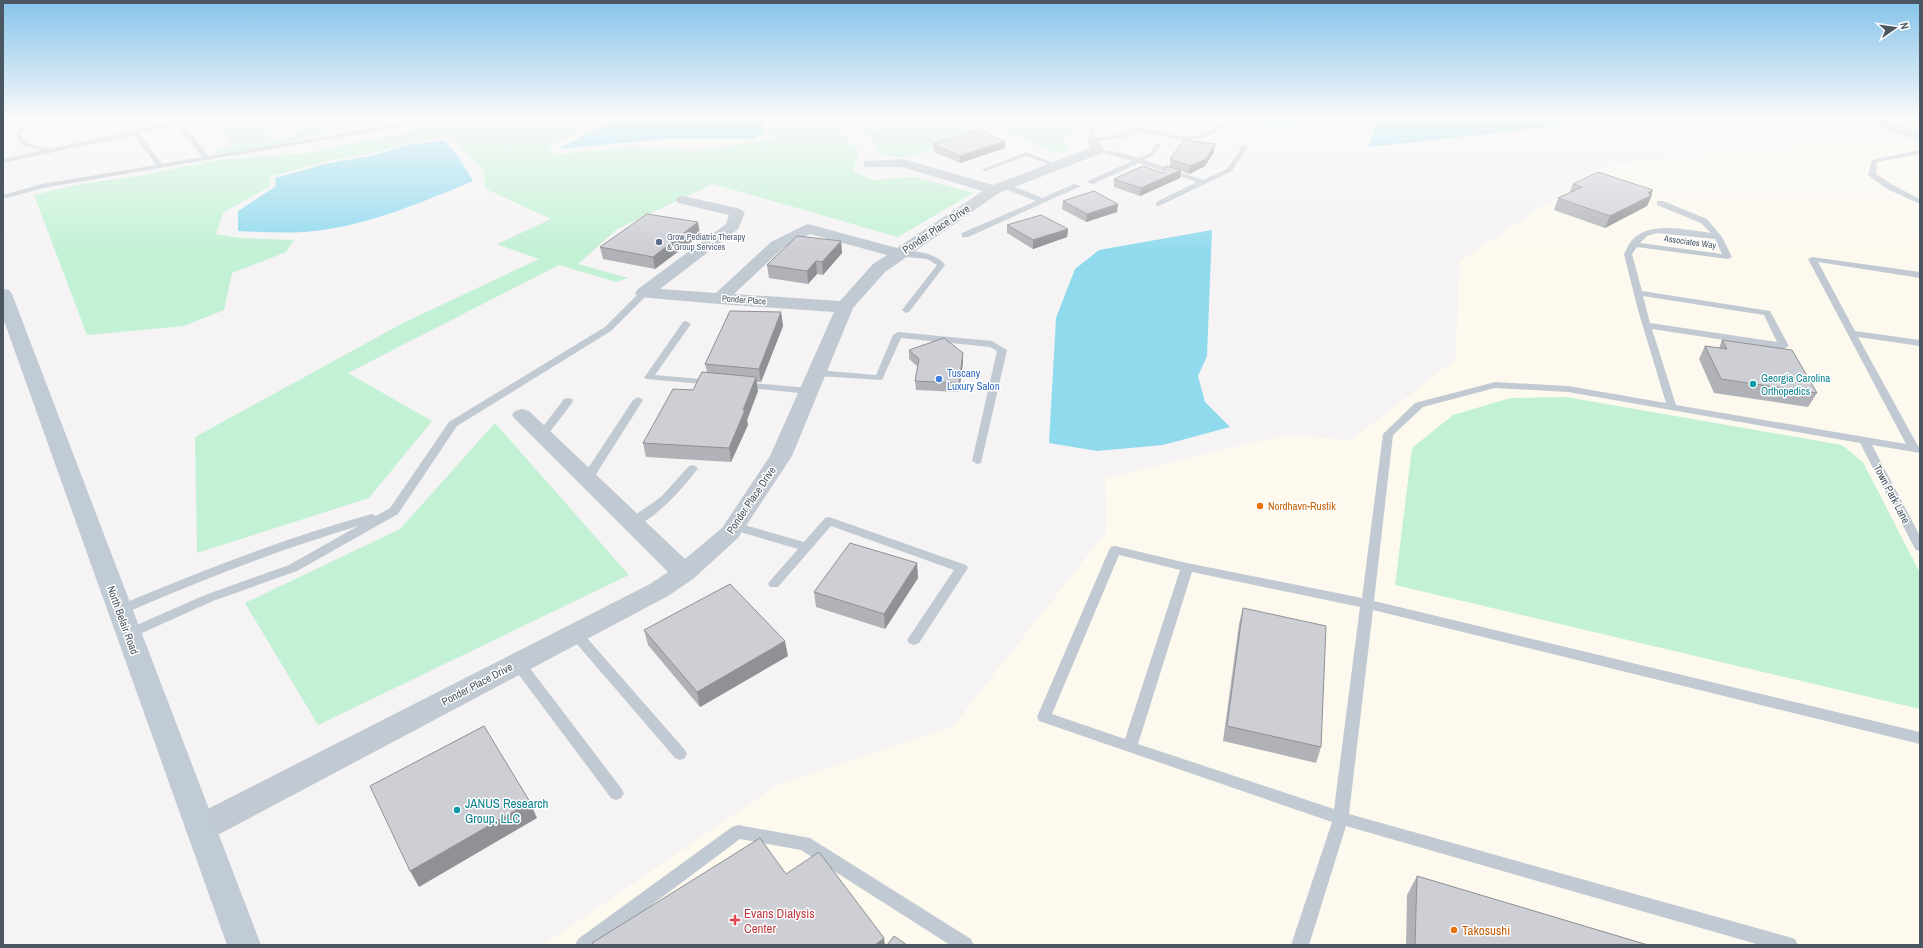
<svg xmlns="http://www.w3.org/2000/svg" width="1923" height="948" font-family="'Archivo Narrow',sans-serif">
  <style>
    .commercial { fill: #fdf9ef }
    .green { fill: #c3f1d5 }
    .water { fill: #90daee }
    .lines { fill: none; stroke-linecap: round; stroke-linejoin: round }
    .service { fill: #c1cad2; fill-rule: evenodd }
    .minor { fill: #c1cad2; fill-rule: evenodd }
    .tertiary { fill: #c1cad2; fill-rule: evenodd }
    .secondary { fill: #c1cbd6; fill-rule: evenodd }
    .wall { fill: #b0b2b7 }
    .shaded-wall { fill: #909195 }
    .building { fill: #cdcfd5; stroke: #909195 }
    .service-dot { fill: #5c6f8a; stroke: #fff; stroke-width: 1.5 }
    .shop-dot { fill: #3f7fe0; stroke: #fff; stroke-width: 1.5 }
    .culture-dot { fill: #0f9aa8; stroke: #fff; stroke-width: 1.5 }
    .food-dot { fill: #e8710a; stroke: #fff; stroke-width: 1.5 }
    .health-dot { fill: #e0444e; stroke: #fff; stroke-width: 1.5 }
    .labels { text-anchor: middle; stroke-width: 3; stroke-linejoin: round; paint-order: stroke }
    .far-service-label { font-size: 9px; fill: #4e5e75; stroke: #fff; text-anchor: start }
    .far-street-label { font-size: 9px; fill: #4a5661; stroke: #fff }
    .street-label { font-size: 11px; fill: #4a5661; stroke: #fff }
    .shop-label { font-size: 11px; fill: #366cbe; stroke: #fff; text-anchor: start }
    .culture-label { font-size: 11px; fill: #0d838f; stroke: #fff; text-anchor: start }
    .food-label { font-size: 11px; fill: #c56008; stroke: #fff; text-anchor: start }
    .near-culture-label { font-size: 13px; fill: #0d838f; stroke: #fff; text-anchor: start }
    .near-health-label { font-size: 13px; fill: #be3a42; stroke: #fff; text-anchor: start }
    .near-food-label { font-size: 13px; fill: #c56008; stroke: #fff; text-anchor: start }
  </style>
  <rect width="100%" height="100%" fill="#f5f3f3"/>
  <polygon class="commercial" points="1888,134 1920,145 1920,945 543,945 777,785 953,726 1106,532 1105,479 1284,435 1351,440 1455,360 1460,261 1604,166"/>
  <g class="green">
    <path d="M208,119H242L255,126L291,121L299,126L265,130L271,136L270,141C283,139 293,133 306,129C332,122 356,119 383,119L268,147L218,154L214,152L231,146V140Z"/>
    <polygon points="464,119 610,119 550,145 552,155 630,147 696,151 772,139 768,119 972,119 988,132 906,158 882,155 863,130 969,128 960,123 866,124 840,129 859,152 853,171 873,180 915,177 973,193 898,237 713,184 617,229 578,264 628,278 616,282 559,265 348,373 432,421 369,498 197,553 195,437 403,323 539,259 497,244 551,219 486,189 483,169 450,136 410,143 373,153 327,161 269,177 270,186 223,213 216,234 241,238 294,240 286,252 232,273 224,310 184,326 87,335 34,195 81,184 139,176 217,160 308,153"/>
    <polygon points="988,119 1071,119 1075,127 1063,139 1070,151 1054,153 1003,130"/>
    <polygon points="1566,397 1842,445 1863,462 1920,573 1920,709 1395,585 1412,448 1453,415 1510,398"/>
    <polygon points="495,423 629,575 318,725 245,603 400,529"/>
  </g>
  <g class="water">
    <polygon points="615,119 763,119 764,133 753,139 664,139 558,149"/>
    <polygon points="1246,119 1308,119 1308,125 1264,127"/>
    <polygon points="1377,119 1623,119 1369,147"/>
    <path d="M444,140L458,156L473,181C422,202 370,225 314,231C289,234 264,232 238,231V211L276,186L275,178L325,164L375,155L408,145Z"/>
    <polygon points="1212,230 1207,356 1198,376 1205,402 1230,427 1163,445 1097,451 1049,443 1056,318 1075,269 1099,250"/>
  </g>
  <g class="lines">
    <g class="service">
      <path d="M28,119H41L27,123L21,135L27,143L49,149L174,122L172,119H179L209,156L430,119H447L43,188L3,199V195L42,184L156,165L134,135L3,163V159L43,150L23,146L15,135L23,121ZM177,125L202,157L162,164L139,133Z"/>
      <path d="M1091,119H1102L1107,122L1095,130L1096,138L1122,134L1135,126L1178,136L1201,135L1219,124L1224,125C1199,150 1166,137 1136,130L1126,137L1093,142L1090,140L1089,129L1099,122Z"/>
      <polygon points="1156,144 1161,145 1153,156 1144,160 1203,180 1227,169 1243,145 1248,146 1232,171 1159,206 1156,206 1156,202 1197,182 1139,163 1093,184 1086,182 1132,161 1095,151 1095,149 1118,152 1138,158 1149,154"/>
      <polygon points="1920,150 1920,154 1877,162 1876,174 1893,185 1920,199 1920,204 1887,189 1868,175 1872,160"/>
      <polygon points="1026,152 1061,166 1056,167 1026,156 986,171 981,170"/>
      <polygon points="1002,184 1008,184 1042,198 1074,184 1081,186 968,237 962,237 962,233 1036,201 1002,188"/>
      <path d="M1657,201H1663L1707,219L1722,237L1732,257L1728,259L1637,247L1632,254L1642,291L1770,311L1789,346L1784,349L1652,329L1676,405L1906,444L1808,259L1812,257L1920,272V278L1818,262L1855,331L1920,340V346L1858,337L1918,446L1920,447V453L1872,445L1920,536V551L1916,550L1914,547L1860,443L1568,392L1495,388L1423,407L1393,435L1374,601L1920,732V744L1373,610L1349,814L1789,937L1795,939L1798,945H1760L1346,826L1309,945H1291L1332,822L1039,721L1037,717L1109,550L1111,547L1115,546L1187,563L1362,598L1383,434L1415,403L1495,382L1568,386L1666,403L1638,310L1624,254C1626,251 1628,246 1629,244C1645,219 1687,230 1711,233L1701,223L1657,205ZM1657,233L1715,239L1722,254L1640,243L1647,236ZM1643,296L1764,315L1777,342L1650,323ZM1119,555L1180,570L1125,739L1052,714ZM1192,572L1360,607L1334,809L1138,744Z"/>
      <path d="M897,252C911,249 937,253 945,265L909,312L906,313L902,310L937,265L927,259L897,256Z"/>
      <path d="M644,290L647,291V295L611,331L457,426L398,514L297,571L213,601L133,637L128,639L123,637L121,634L123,631L205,595L289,565L358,526C278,550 201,580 125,613H115L114,610L115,607C199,572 284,538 372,514L376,516L390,508L449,422L605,327L641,291Z"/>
      <polygon points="686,321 691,324 655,375 711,380 716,383 714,385 646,379 644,377 646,375 683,322"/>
      <polygon points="898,332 992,341 1007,350 981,463 977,464 972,461 997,351 990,347 901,338 882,380 817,376 812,373 817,370 876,375 893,335"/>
      <polygon points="742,382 809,388 814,391 809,394 739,387 737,385"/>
      <polygon points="638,397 643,400 593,479 591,481 583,481 581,479 633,400"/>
      <polygon points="568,398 572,399 573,401 572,403 546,437 538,437 537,435 538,433 564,399"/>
      <path d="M693,465L698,468C688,483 646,531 628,526L626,523L628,520L661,497L689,466Z"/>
      <polygon points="829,517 966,565 968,568 966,571 919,643 914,645 909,643 907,640 954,570 831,526 778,587 770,587 768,584 770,581 798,549 730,529 728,526 734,522 804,542 825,518"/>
      <polygon points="575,628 580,630 685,750 687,754 685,758 680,760 675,758 570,636 568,633 570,630"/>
      <polygon points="518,658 523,659 621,788 624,793 621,798 616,800 611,798 513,667 511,663 513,659"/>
      <polygon points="738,825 810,838 971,939 974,945 950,945 801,850 740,839 598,945 575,945 578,939 732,827"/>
    </g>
    <path class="minor" d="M1093,136L1098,137L1104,150L1102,153L999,193L885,272L853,308L792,456L738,538L693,579L668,596L212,838L201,842L190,838L185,828L190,818L650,584L668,572L515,419L512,415L515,411L522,409L529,411L685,559L722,528L770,456L834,312L719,304L638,297L635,293L638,289L726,224L729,215L678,203L676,200L678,197L683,196L737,208L742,210L745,213L738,229L660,289L716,293L771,242L803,226L808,224L897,248L983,191L902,167H865L863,164L865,161L903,159L993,185L1090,148L1086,140ZM810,234L887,255L873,264L840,301L734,294L783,248Z"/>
    <polygon class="tertiary" points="1863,119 1882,119 1920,133 1920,141 1865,122"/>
    <polygon class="secondary" points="3,289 9,290 12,294 261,945 227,945 3,318"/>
  </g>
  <g class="wall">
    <polygon points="933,144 1005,148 960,163 934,152"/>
    <polygon points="1215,144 1214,152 1205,166 1189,174 1181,171 1180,178 1140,196 1114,187 1114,179 1162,173 1170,167 1170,159"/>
    <polygon points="1573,184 1653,190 1651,194 1652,195 1647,206 1605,228 1554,210 1558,198 1569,193"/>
    <polygon points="1063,201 1117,212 1086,222 1062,209"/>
    <polygon points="698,222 700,235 655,269 603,259 600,247"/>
    <polygon points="1007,225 1068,229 1067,237 1033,249 1007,233"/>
    <polygon points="841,241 842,253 823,275 817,274 808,284 769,278 767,265"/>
    <polygon points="781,312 783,326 761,382 756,382 758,391 747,420 748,425 731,462 646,457 643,443 693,390 707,372 705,364"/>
    <polygon points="1722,340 1817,393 1808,407 1714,393 1699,359 1705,346 1719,348"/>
    <polygon points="909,350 963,362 959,392 916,390 915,381 918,367 909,359"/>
    <polygon points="917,563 918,578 885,629 816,607 814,592"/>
    <polygon points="1243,608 1321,747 1316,763 1223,741 1239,624"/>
    <polygon points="644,630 788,656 700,707 648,645"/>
    <polygon points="1417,876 1648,945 1406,945 1407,895"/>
  </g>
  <g class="shaded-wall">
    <polygon points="261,119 280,119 262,122"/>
    <polygon points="1005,141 1005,148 960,163 960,156"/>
    <polygon points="1215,144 1214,152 1205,166 1189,174 1190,166"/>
    <polygon points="1181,170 1180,178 1140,196 1141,188"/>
    <polygon points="1653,190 1651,195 1652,195 1647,206 1605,228 1610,216"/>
    <polygon points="1118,204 1117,212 1086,222 1087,214"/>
    <polygon points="698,222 700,235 655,269 653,257"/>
    <polygon points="1068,229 1067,237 1033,249 1033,240"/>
    <polygon points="841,241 842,253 823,275 822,262"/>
    <polygon points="816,261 817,274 808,284 807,271"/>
    <polygon points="781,312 783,326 761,382 759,369"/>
    <polygon points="963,353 963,362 959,392 959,383"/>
    <polygon points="756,377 758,391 747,420 748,425 731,462 729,448"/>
    <polygon points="917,563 918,578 885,629 884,614"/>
    <polygon points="785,641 788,656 700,707 697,692"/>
    <polygon points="530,802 537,818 419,887 410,871"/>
    <polygon points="884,938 885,945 875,945"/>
  </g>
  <g class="building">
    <polygon points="978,130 1005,141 960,156 933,144"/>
    <polygon points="1184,140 1215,144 1206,159 1190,166 1170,159"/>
    <polygon points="1143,166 1162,173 1166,166 1181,170 1141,188 1114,179"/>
    <polygon points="1598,172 1653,190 1648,193 1652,195 1610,216 1558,198 1582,187 1573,184"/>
    <polygon points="1094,191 1118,204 1087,214 1063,201"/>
    <polygon points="647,214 698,222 653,257 600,247"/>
    <polygon points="1041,215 1068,229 1033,240 1007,225"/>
    <polygon points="797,236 841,241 822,262 816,261 807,271 767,265"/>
    <polygon points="730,311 781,312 759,369 705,364"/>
    <polygon points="944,338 963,353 959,383 915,381 919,359 909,350"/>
    <polygon points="1722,340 1792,350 1817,393 1721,379 1705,346 1727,349"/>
    <polygon points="702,372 756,377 743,410 745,410 729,448 643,443 673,389 693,390"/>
    <polygon points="850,543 917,563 884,614 814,592"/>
    <polygon points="730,584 785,641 697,692 644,630"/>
    <polygon points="1243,608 1326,626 1321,747 1227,726"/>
    <polygon points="484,726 530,802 410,871 370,786"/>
    <polygon points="760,838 786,874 819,852 884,938 875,945 594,945 592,943"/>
    <polygon points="1417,876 1648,945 1415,945"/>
    <polygon points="894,936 907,945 887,945"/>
  </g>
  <linearGradient id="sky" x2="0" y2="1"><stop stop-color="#85c3ea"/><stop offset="0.47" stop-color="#fafafa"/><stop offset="1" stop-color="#fafafa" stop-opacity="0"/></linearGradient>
  <rect width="1923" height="252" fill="url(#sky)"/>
  <circle class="service-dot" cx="659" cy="242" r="4"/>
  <circle class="shop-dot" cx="939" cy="379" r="4"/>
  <g class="culture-dot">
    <circle cx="1753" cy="384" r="4"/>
    <circle cx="457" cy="810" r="4"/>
  </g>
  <g class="food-dot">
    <circle cx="1260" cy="506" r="4"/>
    <circle cx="1454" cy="930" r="4"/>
  </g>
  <path class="health-dot" d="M733 914h4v4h4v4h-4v4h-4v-4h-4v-4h4z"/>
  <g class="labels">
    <g class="far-service-label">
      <text x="667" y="240">Grow Pediatric Therapy<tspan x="667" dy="10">&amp; Group Services</tspan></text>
    </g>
    <g class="far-street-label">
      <text transform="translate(1690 242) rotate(8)" y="3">Associates Way</text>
      <text transform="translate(744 300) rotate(4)" y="3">Ponder Place</text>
    </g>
    <g class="street-label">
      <text transform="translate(936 229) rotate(-34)" y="4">Ponder Place Drive</text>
      <text transform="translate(1892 494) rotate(62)" y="4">Town Park Lane</text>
      <text transform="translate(751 500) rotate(-56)" y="4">Ponder Place Drive</text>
      <text transform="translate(123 620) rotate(70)" y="4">North Belair Road</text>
      <text transform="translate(477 684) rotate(-28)" y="4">Ponder Place Drive</text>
    </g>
    <g class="shop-label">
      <text x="947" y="377">Tuscany<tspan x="947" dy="13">Luxury Salon</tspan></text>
    </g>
    <g class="culture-label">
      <text x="1761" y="382">Georgia Carolina<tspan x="1761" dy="13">Orthopedics</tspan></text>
    </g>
    <g class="food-label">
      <text x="1268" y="510">Nordhavn-Rustik</text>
    </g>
    <g class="near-culture-label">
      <text x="465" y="808">JANUS Research<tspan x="465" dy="15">Group, LLC</tspan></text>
    </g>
    <g class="near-health-label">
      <text x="744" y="918">Evans Dialysis<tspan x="744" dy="15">Center</tspan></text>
    </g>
    <g class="near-food-label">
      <text x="1462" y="935">Takosushi</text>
    </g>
  </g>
  <rect width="1923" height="948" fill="none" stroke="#4a5661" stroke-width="8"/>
  <g transform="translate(1895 28) rotate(77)" stroke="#ffffff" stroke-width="3" paint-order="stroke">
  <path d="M0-3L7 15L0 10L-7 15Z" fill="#4a5661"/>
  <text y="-6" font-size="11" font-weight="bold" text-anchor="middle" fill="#4a5661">N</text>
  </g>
</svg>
